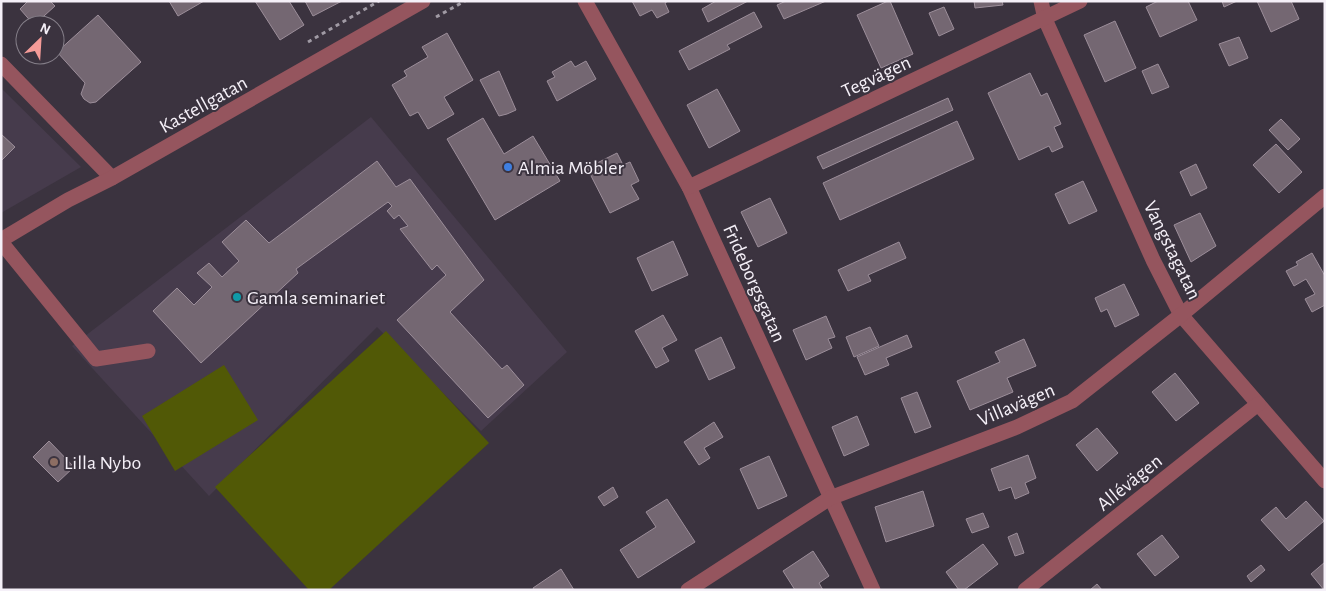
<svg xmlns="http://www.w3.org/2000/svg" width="1326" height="591" font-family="'Alegreya Sans',sans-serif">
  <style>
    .built { fill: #463b4c }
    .green { fill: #515906 }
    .building { fill: #746772; stroke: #9c8e9a }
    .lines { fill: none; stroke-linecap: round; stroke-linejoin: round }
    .path { stroke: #a09aa4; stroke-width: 3; stroke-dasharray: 4 4; stroke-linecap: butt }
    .minor { stroke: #95555e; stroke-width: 15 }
    .shop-dot { fill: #3f7fe0; stroke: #3b333f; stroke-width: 2 }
    .culture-dot { fill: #0f9aa8; stroke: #3b333f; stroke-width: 2 }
    .education-dot { fill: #8d6e63; stroke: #3b333f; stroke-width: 2 }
    .labels { text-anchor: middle; stroke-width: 4; stroke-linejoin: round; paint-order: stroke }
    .street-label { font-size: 20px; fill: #f5f0f8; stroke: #3b333f }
    .poi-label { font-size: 20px; fill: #f5f0f8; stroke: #3b333f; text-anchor: start }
  </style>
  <rect width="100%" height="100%" fill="#3b333f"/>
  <g class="built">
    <polygon points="1,88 81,167 1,213"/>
    <polygon points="371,117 567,352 481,431 377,327 209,496 72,346"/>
  </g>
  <g class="green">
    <polygon points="386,331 489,443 329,590 309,590 215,487"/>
    <polygon points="224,365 258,420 175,471 142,416"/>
  </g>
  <g class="building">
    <polygon points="28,1 50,1 55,6 34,25 20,9"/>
    <polygon points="169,1 204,1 178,16"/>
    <polygon points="255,1 289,1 304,25 280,40"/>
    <polygon points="305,1 342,1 313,16"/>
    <polygon points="632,1 668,1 665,3 669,12 657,18 652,10 640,16"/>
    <polygon points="716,1 748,1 708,22 702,9"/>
    <polygon points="786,1 826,1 784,19 777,5"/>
    <polygon points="888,1 890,1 913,54 881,68 857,15"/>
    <polygon points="974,1 1002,1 1003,5 975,8"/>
    <polygon points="1158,1 1188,1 1197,20 1160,37 1146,7"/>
    <polygon points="1222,1 1237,1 1224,7"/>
    <polygon points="1257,1 1291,1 1299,19 1271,32"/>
    <polygon points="944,7 954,29 939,36 929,13"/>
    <polygon points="754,12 762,27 727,45 730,49 689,70 679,51"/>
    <polygon points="98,15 141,62 96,102 90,103 84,99 81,94 85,83 57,52"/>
    <polygon points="1115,21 1136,68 1105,82 1084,35"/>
    <polygon points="447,33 473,80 444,97 454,114 428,129 418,112 410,116 392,85 407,76 404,71 428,57 422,47"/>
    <polygon points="1239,37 1248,58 1229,66 1219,44"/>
    <polygon points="571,61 575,67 586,61 596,79 557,101 547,81 555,77 552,72"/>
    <polygon points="1158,64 1169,87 1152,94 1142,71"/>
    <polygon points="499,71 516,110 507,114 499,116 480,80"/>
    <polygon points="1030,73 1041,96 1047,93 1061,124 1054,127 1063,147 1052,152 1049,146 1019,160 988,93"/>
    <polygon points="717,89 740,131 709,148 687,105"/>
    <polygon points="948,98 953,110 823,169 817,157"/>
    <polygon points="483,118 504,154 533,136 560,181 495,220 447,139"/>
    <polygon points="1281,119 1300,139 1288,150 1269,130"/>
    <polygon points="957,121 974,159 840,220 823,183"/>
    <polygon points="1,134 15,147 1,161"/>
    <polygon points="1276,144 1302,172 1279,193 1253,165"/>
    <polygon points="617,153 623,165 630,162 639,181 631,185 639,199 610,213 587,168"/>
    <polygon points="377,161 396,187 410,179 484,280 450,312 502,369 507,365 524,385 488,418 397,320 446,275 437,265 432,270 400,229 408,226 399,215 394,219 387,211 392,206 388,202 296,269 298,273 201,363 153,311 177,288 194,305 212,287 197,273 209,263 222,277 239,261 222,242 246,220 269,243"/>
    <polygon points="1196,164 1207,188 1191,196 1180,172"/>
    <polygon points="1083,181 1097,211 1069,224 1055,194"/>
    <polygon points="770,198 787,233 758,247 741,212"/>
    <polygon points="1200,213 1216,246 1191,262 1174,225"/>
    <polygon points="673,241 688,275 652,291 637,258"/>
    <polygon points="899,242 906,258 868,275 871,281 848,291 838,270"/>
    <polygon points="1312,253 1325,276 1325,305 1312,312 1305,299 1315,294 1306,279 1294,286 1286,271 1298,265 1296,262"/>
    <polygon points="1124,284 1139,315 1115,327 1107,309 1101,312 1095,298"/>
    <polygon points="663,315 677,340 662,348 669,361 656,368 635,331"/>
    <polygon points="826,316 835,337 828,339 832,348 806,360 793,330"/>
    <polygon points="870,327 879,346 854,357 846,337"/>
    <polygon points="907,335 912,347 886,358 889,365 865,375 857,357"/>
    <polygon points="721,337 735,368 709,380 695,350"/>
    <polygon points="1024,339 1036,366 1007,378 1013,392 970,410 957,381 1000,362 995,352"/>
    <polygon points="1175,373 1199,403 1176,421 1152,392"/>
    <polygon points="917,392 931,427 915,433 901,398"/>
    <polygon points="857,416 869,445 844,456 832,427"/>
    <polygon points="714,422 723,437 704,448 710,458 699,465 684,442"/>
    <polygon points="1097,428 1118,453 1097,471 1076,445"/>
    <polygon points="49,441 74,467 58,482 33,457"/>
    <polygon points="1028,455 1036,478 1025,483 1029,493 1015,499 1011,487 999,491 991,469"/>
    <polygon points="769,456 787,496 758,509 740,469"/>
    <polygon points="613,487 618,497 604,506 598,497"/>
    <polygon points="923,491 934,526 886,542 875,507"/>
    <polygon points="667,499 695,542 638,578 620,550 656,527 646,512"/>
    <polygon points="1306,501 1324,521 1289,551 1261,520 1276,507 1286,519"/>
    <polygon points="983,513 989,527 972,533 966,519"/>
    <polygon points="1017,533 1024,553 1015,556 1008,537"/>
    <polygon points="1162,535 1179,557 1155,576 1137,554"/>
    <polygon points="983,544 998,564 964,590 959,590 946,572"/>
    <polygon points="813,551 829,576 819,583 823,590 795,590 783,571"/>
    <polygon points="1325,562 1325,590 1324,590 1311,574"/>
    <polygon points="1261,565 1265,570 1251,582 1247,576"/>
    <polygon points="561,569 574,590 534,590 533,588"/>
    <polygon points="1097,584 1102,590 1090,590"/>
  </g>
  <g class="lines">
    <g class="path">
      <polyline points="436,17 465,1"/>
      <polyline points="308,42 379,1"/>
    </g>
    <g class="minor">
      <polyline points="585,1 689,187 873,590"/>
      <polyline points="1041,1 1045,19 1153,260 1181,315 1325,481"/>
      <polyline points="1,64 112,178"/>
      <polyline points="689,187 1080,1"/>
      <polyline points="1,240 68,200 112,178 423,1"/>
      <polyline points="1,242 96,359 148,351"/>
      <polyline points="688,590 830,498 1017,427 1072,401 1181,315 1325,196"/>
      <polyline points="1025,590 1258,404"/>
    </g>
  </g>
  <circle class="shop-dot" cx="508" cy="167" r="5"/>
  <circle class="culture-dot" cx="237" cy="297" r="5"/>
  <circle class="education-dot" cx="54" cy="462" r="5"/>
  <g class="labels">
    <g class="street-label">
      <text transform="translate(876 76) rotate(-25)" y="7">Tegvägen</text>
      <text transform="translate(203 104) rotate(-29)" y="7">Kastellgatan</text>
      <text transform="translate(1173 250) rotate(64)" y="7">Vangstagatan</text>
      <text transform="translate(755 283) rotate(66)" y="7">Frideborgsgatan</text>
      <text transform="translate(1016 404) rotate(-23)" y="7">Villavägen</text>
      <text transform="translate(1129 482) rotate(-39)" y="7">Allévägen</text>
    </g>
    <g class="poi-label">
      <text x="518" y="174">Almia Möbler</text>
      <text x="247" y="304">Gamla seminariet</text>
      <text x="64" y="469">Lilla Nybo</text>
    </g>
  </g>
  <rect width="1326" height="591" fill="none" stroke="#f5f0f8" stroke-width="5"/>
  <g transform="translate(40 40) rotate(25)"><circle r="24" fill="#3b333f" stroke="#857f89"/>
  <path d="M0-4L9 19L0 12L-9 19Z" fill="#f59b98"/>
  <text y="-8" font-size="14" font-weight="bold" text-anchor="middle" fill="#f5f0f8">N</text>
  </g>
</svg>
